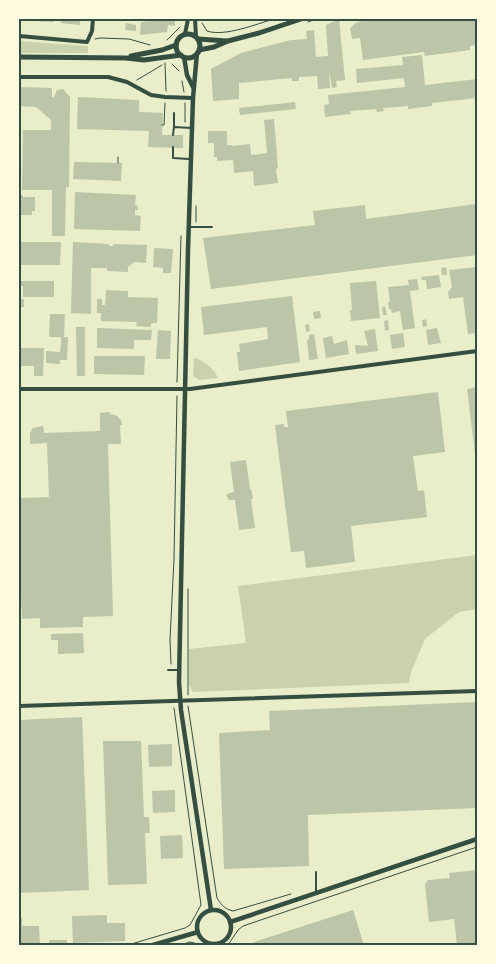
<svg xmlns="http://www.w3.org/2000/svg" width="496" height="964" font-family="'Nunito Sans',sans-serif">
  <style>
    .green { fill: #cad2ad }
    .building { fill: #bcc5a7 }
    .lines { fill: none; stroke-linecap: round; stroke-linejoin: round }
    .path { stroke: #344e41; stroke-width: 1 }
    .service { stroke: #344e41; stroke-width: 2 }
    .minor { stroke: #344e41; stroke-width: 4 }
    .tertiary { stroke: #344e41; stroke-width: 4.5 }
    .secondary { stroke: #344e41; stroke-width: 5 }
    .neatline { fill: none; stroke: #344e41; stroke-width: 2 }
  </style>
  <rect width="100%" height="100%" fill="#e9edc9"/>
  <g class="green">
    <polygon points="19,41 88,46 88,53 19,53"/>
    <path d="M194,358C203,359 215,370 218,378L199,380L193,376Z"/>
    <polygon points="477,555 477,609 459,612 425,639 411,672 409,683 193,692 189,685 189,649 246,643 238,586"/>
  </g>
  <g class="building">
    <polygon points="33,19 54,19 54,22 33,21"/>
    <polygon points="61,19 80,19 80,25 61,23"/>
    <polygon points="146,19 178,19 178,21 175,21 175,26 168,25 167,32 140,35 141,22 145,22"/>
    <polygon points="339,19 345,80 336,81 337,87 332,88 329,68 330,88 318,89 317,76 299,77 299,81 292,81 292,78 239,83 239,99 213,101 211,69 241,53 291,40 307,39 306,31 314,30 316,57 328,56 326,25"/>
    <polygon points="372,19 477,19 477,45 470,46 470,50 425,56 424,52 363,60 360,38 352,39 350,28 357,22"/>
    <polygon points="126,23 136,25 136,31 125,30"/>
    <polygon points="422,55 425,85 477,79 477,98 432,103 432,106 408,109 408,106 383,108 384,111 377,112 376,109 350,111 351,114 325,117 324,105 329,104 328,95 405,87 404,78 357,83 356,69 403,65 402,57"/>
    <polygon points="19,87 52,88 52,97 54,97 57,90 63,89 70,97 69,187 66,187 65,236 52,236 52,190 22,190 23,130 51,130 51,120 36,107 19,106"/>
    <polygon points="78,97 139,100 139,112 163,113 162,135 183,135 183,148 148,147 149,131 77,129"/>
    <polygon points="295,102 296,109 240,115 239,108"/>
    <polygon points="274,119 278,168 276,169 278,183 254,186 253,171 234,173 233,160 217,161 217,157 214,157 214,143 208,143 208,131 227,131 227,145 232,145 232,146 250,144 251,155 267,153 264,120"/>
    <polygon points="74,162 122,163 121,181 73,179"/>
    <polygon points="75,192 136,195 135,205 137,205 138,210 135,210 135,215 141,216 140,231 74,229"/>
    <polygon points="19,195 23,195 23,197 35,197 35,211 32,211 32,215 19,215"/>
    <polygon points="476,204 477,255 211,289 203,238 315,225 313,211 365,205 366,219"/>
    <polygon points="19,242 61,242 60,265 19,265"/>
    <polygon points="73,242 109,244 109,246 113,246 113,244 147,245 146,263 134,262 128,267 128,272 107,271 107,268 91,268 91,314 71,313"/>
    <polygon points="154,248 173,249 171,273 163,273 163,268 153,267"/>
    <polygon points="446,267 447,275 442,275 441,268"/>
    <polygon points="477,267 477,333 468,334 463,297 449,299 448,292 452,287 449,270"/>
    <polygon points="439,275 441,287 427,289 426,280 422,280 421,277"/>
    <polygon points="417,279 419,290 410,291 415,328 403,330 400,311 392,313 391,309 389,309 388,302 390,302 388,287 409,285 408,280"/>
    <polygon points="19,281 54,281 54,297 23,297 23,286 19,286"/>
    <polygon points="376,281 380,318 351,321 350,310 352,310 350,283"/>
    <polygon points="106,290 128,291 128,297 158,298 157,323 151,323 151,327 136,326 137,322 101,321 101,313 97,313 97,299 102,299 102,305 105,305"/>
    <polygon points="292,296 300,362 239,371 237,352 240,352 239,344 268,339 267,327 204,335 201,307"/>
    <rect x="19" y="299" width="5" height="8"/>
    <polygon points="385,306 387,315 383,315 382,307"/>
    <polygon points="320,311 321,318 314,319 313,312"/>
    <polygon points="50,314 65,314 64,337 68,337 67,360 60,360 60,364 46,363 46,351 60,352 61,344 61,337 49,337"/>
    <polygon points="426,319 427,326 423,327 422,320"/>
    <polygon points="388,320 389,330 385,331 384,321"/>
    <polygon points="309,324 310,331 306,332 305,325"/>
    <polygon points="76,327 85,327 85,376 77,376"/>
    <polygon points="97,328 152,330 151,340 134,340 134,349 97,348"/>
    <polygon points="437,328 441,343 428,345 426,330"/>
    <polygon points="375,329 378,351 356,354 355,345 368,346 364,331"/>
    <polygon points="158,330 171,331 170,359 156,359"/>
    <polygon points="403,333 405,347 392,349 390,335"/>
    <polygon points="314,334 318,359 309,360 307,340 309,339 309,335"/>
    <polygon points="332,336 334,344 347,340 349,354 326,358 323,338"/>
    <polygon points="19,348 44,348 43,376 34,376 34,366 19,366"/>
    <polygon points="94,356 145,356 144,375 94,374"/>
    <polygon points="477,387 477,462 476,462 467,389"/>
    <polygon points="438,392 445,452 413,456 418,491 424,490 427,517 351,526 355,562 306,568 304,551 291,552 275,425 284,424 284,427 288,427 286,411"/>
    <polygon points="110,412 110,414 117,416 121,420 122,425 120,425 121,444 108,444 113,616 83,617 83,627 40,628 40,618 22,619 21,597 19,597 19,582 21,582 19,526 19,511 21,511 21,498 49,497 47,443 30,444 30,433 33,428 43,426 44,433 100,431 100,413"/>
    <polygon points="246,460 250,489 251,489 253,499 251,499 255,528 239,530 235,500 229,500 226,495 229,493 234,492 230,462"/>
    <polygon points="83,633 84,653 58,654 58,640 51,640 51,634"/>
    <polygon points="477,702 477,808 308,815 309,866 224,869 219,733 270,730 269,711"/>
    <polygon points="82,717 89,890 19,893 19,720"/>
    <polygon points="103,741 141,741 144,817 149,817 150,833 145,833 147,884 108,885"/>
    <polygon points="172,744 172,766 149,767 148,745"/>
    <polygon points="175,790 175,812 153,813 152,791"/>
    <polygon points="182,835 183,858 161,859 160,836"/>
    <polygon points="477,870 477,945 457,945 454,919 429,922 425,884 428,880 450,878 449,873"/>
    <polygon points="353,910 364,945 252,945 254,942"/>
    <polygon points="107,915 107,923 125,923 125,941 73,943 72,916"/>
    <polygon points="19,918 22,918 22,926 39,926 40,945 19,945"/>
    <rect x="49" y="940" width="18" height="5"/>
  </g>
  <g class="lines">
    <g class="path">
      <polyline points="308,22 316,19"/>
      <path d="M202,23L207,31C225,37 256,24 274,19"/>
      <polyline points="95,39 100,38 129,39 150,45"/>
      <polyline points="167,40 180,27"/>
      <polyline points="165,63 166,91"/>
      <polyline points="172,64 179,71"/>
      <polyline points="137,80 162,65"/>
      <polyline points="182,81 184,92"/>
      <polyline points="185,122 185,103"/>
      <polyline points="162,125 164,125 165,103"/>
      <polyline points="118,163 118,157"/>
      <polyline points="196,222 196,206"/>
      <polyline points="177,382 181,236"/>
      <polyline points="171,664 170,640 174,559 177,396"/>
      <polyline points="188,695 188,589"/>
      <path d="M188,706L217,898C221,905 225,909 233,911L291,894"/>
      <polyline points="128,945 185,928 190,925 201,905 174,708"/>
      <polyline points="180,945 190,942 202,945"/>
      <polyline points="228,945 238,930 243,926 477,847"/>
    </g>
    <g class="service">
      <polyline points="174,127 174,113"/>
      <polyline points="173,135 174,127 192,128"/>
      <polyline points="173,147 173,158 189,159"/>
      <polyline points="190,227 212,227"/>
      <polyline points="168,670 178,670"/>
      <polyline points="316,872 316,891"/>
    </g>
    <g class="minor">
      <polyline points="195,19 196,37"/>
      <polyline points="185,34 188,19"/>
      <polyline points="19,36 87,42 92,31 93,19"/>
      <polyline points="19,77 108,77 127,82 151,95 165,97 193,98"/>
      <polyline points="19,389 190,389 477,351"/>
      <polyline points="19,706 477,691"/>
    </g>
    <g class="tertiary">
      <polyline points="197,53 193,98 188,249 179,682 181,710 211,910"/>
      <polyline points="184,57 187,75 193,87"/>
      <circle cx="214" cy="927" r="17"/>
      <polyline points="230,922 477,839"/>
      <polyline points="153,945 198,932"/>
    </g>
    <g class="secondary">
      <circle cx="188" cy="46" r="12"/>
      <polyline points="198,39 227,41"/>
      <polyline points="199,50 214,47 228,41 259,33 301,19"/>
      <polyline points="131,56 162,50 176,45"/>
      <polyline points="19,57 126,58 144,60 181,55"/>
    </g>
  </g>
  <rect width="496" height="964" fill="none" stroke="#fefae0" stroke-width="40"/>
  <rect x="20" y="20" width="456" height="924" class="neatline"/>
</svg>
